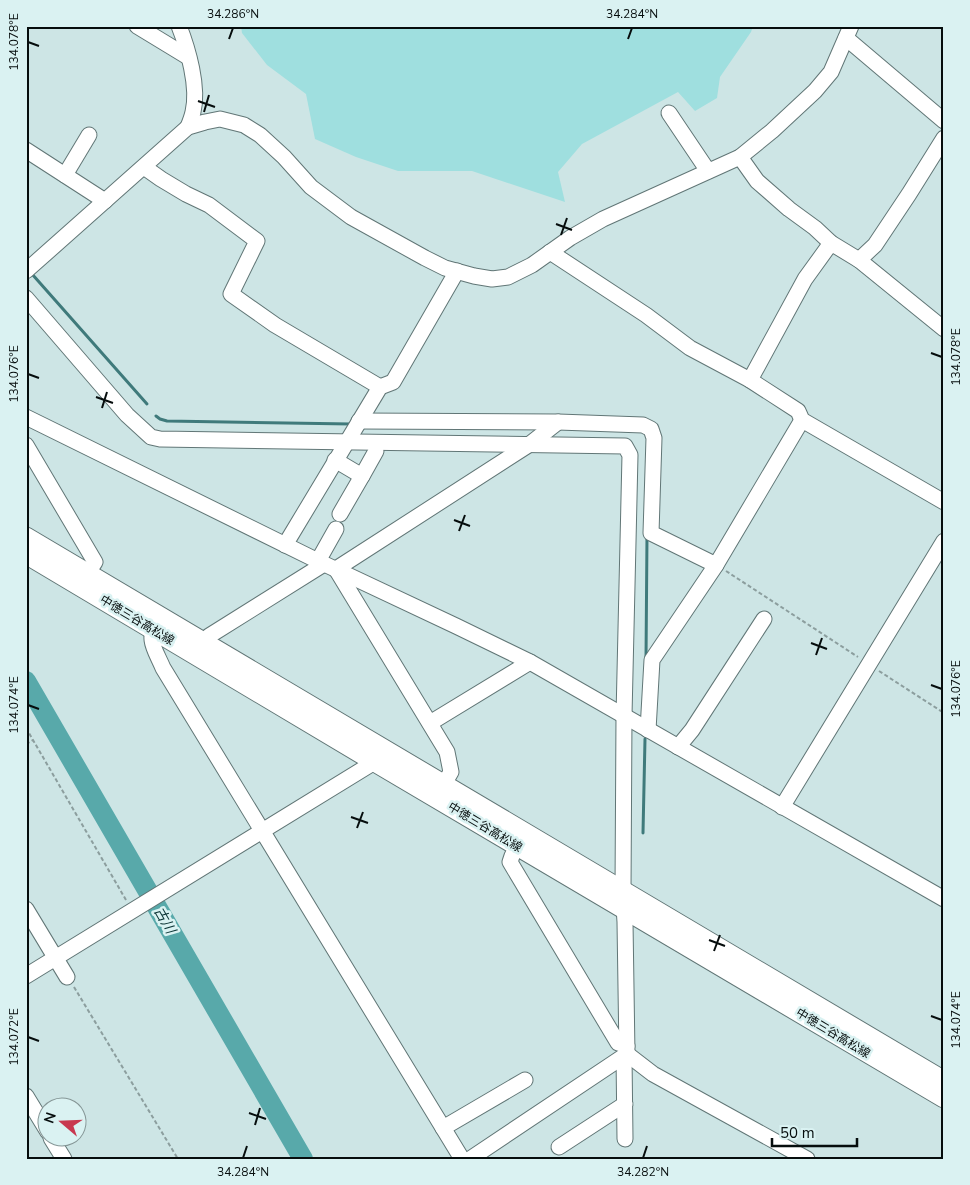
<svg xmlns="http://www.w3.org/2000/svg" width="970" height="1185" font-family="'Nunito Sans','Noto Sans JP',sans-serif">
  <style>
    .green { fill: #9fdfdf }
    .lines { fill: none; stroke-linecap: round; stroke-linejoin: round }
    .stream { stroke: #3f7a7b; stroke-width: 3 }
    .river { stroke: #58a9aa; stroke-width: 20 }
    .minor-casing { stroke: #617676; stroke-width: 17 }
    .major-casing { stroke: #617676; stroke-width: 21 }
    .path { stroke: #8c9e9e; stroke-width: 2; stroke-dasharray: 4 2.5; stroke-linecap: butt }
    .minor { stroke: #fff; stroke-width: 15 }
    .major { stroke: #fff; stroke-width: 19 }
    .ticks { fill: none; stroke: #060d0d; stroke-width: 2 }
    .labels { text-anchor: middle; stroke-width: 5; stroke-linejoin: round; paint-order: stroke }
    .street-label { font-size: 12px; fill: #060d0d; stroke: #daf2f2 }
    .water-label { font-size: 14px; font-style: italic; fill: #0a3334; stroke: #daf2f2 }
    .neatline { fill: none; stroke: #060d0d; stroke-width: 2 }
    .ticks-label { font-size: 12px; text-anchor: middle; fill: #060d0d }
  </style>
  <rect width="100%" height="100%" fill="#cde5e5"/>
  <polygon class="green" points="241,26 753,26 751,32 720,77 717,98 695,111 678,92 582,144 558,172 565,202 472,171 398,171 356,157 315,139 306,94 267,65 242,33"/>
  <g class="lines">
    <g class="stream">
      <polyline points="32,274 147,404"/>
      <polyline points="156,416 160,419 167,421 351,424"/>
      <polyline points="646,659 647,535"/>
      <polyline points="643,833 645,739"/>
    </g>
    <polyline class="river" points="26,681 303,1159"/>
    <defs>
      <g id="minor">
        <polyline points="137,26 188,57"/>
        <path d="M179,26C188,49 199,87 193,112C192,117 190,122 188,127"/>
        <polyline points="846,38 944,121"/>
        <polyline points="669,113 708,171"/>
        <polyline points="26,150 105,201"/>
        <polyline points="740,157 757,181 789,209 815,228 831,243 859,260 944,329"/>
        <polyline points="144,167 161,179 186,194 209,205 257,241 231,294 275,325 380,387"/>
        <polyline points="65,175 89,135"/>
        <polyline points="550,252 646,315 690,348 750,380 798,411 802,420 944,502"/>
        <polyline points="859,260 875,245 909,194 944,138"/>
        <polyline points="26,271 188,127 205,122 220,119 244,125 260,135 284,157 311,187 351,217 425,258 445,268 474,276 492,279 508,277 532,265 570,238 603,219 740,157 772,131 815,91 831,72 851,26"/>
        <polyline points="26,298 127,415 151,437 160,439 625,446 630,455 624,716 623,892 625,922 627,1054 470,1159"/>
        <polyline points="750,380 805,279 831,243"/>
        <polyline points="26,417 318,561 456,626 530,662 944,899"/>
        <polyline points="359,421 558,422 643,425 651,429 654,438 651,533 716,565"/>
        <polyline points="26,445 95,562 82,582"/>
        <polyline points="335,460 362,476 340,514"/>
        <polyline points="362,476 376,451"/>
        <polyline points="285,545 380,387 393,382 457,271"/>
        <polyline points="318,561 336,529"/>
        <path d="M157,620C146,640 155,649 163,668L462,1159"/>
        <polyline points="204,643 209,636 324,564"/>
        <polyline points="430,723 530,662"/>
        <polyline points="648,730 652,660 716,565 802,420"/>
        <polyline points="678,747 692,730 764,619"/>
        <polyline points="438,794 451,772 447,752 336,569 530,444 558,422"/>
        <polyline points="782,807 944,541"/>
        <polyline points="522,836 512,856 510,862 618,1043 627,1046"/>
        <polyline points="26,909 67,977"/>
        <polyline points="26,976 381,758"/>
        <polyline points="627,1054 653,1074 807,1159"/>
        <polyline points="624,1056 625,1139"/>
        <polyline points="26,1096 48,1132"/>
        <polyline points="443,1128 525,1080"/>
        <polyline points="51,1138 64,1159"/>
        <polyline points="559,1147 625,1104"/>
      </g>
      <g id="major">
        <polyline points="26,537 944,1081"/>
        <polyline points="26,554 375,762 944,1098"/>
      </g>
    </defs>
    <use href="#minor" class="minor-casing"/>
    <use href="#major" class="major-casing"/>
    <g class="path">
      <polyline points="726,571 858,657"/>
      <polyline points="879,671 944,713"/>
      <polyline points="26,728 126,900"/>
      <polyline points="26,744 33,740"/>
      <polyline points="74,987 178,1159"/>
    </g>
    <use href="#minor" class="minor"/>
    <use href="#major" class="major"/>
  </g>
  <path class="ticks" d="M229,39L233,28M628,39L632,28M28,42L39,46M198,101L215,107M204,112L209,95M556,224L572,230M561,235L567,218M931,353L942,357M28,374L39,378M96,397L113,403M102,408L107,392M454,520L470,526M459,531L465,515M811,643L827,649M816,655L822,638M931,685L942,689M28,705L39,709M351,817L368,823M357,828L363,812M709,940L725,946M714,951L720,935M931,1016L942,1020M28,1037L39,1041M249,1113L266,1119M255,1125L260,1108M243,1158L247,1146M643,1158L647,1146"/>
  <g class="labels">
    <g class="street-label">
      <text transform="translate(137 620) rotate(31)" y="4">中徳三谷高松線</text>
      <text transform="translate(485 827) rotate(31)" y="4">中徳三谷高松線</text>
      <text transform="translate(833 1033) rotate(31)" y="4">中徳三谷高松線</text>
    </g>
    <g class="water-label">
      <text transform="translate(165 920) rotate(60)" y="5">古川</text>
    </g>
  </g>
  <rect width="970" height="1185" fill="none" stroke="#daf2f2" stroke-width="55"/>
  <g transform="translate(62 1122) rotate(289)"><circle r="24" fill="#daf2f2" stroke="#859696"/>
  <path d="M0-4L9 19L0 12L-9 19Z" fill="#c8384f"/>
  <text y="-8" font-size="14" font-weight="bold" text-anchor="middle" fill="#060d0d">N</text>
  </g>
  <path d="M772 1138v8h85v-8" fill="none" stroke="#060d0d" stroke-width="2.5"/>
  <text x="780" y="1138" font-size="15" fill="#060d0d" stroke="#daf2f2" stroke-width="4" paint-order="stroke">50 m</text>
  <rect x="28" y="28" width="914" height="1130" class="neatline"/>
  <g class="ticks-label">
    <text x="233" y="18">34.286°N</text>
    <text x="632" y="18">34.284°N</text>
    <text transform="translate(14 42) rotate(-90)" y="4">134.078°E</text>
    <text transform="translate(956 357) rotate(-90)" y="4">134.078°E</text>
    <text transform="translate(14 374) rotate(-90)" y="4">134.076°E</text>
    <text transform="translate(956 689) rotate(-90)" y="4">134.076°E</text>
    <text transform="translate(14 705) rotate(-90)" y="4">134.074°E</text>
    <text transform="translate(956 1020) rotate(-90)" y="4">134.074°E</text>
    <text transform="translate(14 1037) rotate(-90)" y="4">134.072°E</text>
    <text x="243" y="1176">34.284°N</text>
    <text x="643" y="1176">34.282°N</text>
  </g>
</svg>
